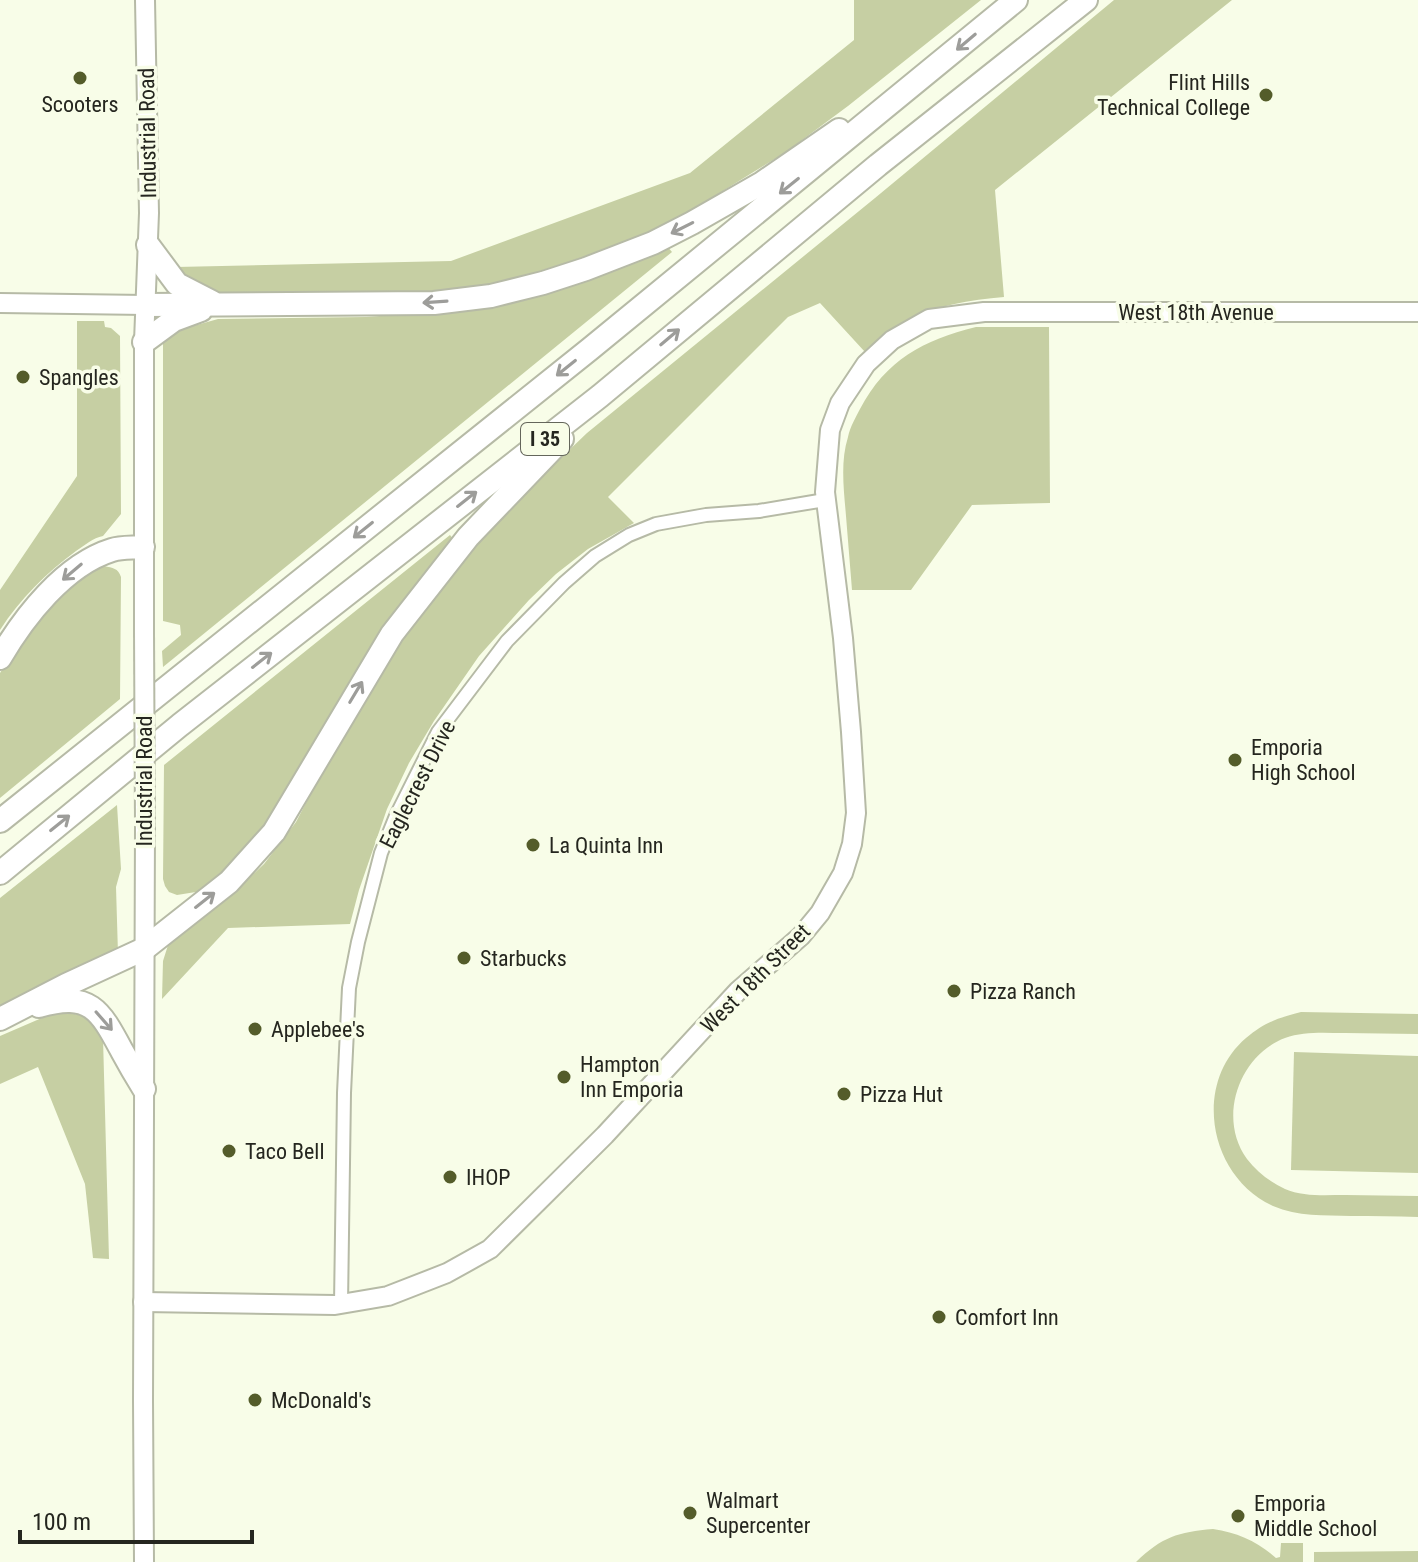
<svg xmlns="http://www.w3.org/2000/svg" width="1418" height="1562" font-family="'Roboto Condensed',sans-serif">
  <style>
    .grass { fill: #c6cfa3 }
    .lines { fill: none; stroke-linecap: round; stroke-linejoin: round }
    .street-casing { stroke: #b6baa6; stroke-width: 16 }
    .secondary-casing { stroke: #b6baa6; stroke-width: 22 }
    .highway-casing { stroke: #b6baa6; stroke-width: 26 }
    .street { stroke: #fff; stroke-width: 12 }
    .secondary { stroke: #fff; stroke-width: 18 }
    .highway { stroke: #fff; stroke-width: 22 }
    .secondary-bridge-casing { stroke: #b6baa6; stroke-width: 22; stroke-linecap: butt }
    .secondary-bridge { stroke: #fff; stroke-width: 18 }
    .oneway { stroke: #9d9d9a }
    .poi-dot { fill: #545c2a; stroke: #f8fde8; stroke-width: 3 }
    .labels { text-anchor: middle; stroke-width: 7; stroke-linejoin: round; paint-order: stroke }
    .shield { fill: #f8fde8; stroke: #64665b; stroke-width: 2 }
    .shield-label { font-size: 20px; font-weight: bold; fill: #25261f }
    .poi-label { font-size: 22px; fill: #25261f; stroke: #f8fde8; text-anchor: start }
    .street-label { font-size: 22px; fill: #25261f; stroke: #f8fde8 }
  </style>
  <rect width="100%" height="100%" fill="#f8fde8"/>
  <g class="grass">
    <polygon points="854,0 981,0 848,106 786,152 705,202 657,229 617,246 534,273 496,283 460,289 427,292 218,295 199,292 176,267 451,261 690,173 854,40"/>
    <path d="M1114,0H1232L995,190L1004,297C970,300 936,305 905,321C890,329 877,341 865,352L820,303L788,317L608,497L634,523L588,549L556,574L529,600L479,656L434,721L409,763L387,809L359,890L350,924L228,928L162,999L163,961L169,942L225,901L264,864L296,822L354,711L405,630L488,528L587,433L875,198Z"/>
    <polygon points="667,246 672,252 163,667 162,651 181,635 180,625 163,621 163,342 168,336 179,330 218,319 366,317 434,312"/>
    <path d="M77,321H104L105,327L111,328L120,336L121,514L103,536C93,538 85,545 76,551C46,573 20,599 0,630V590L77,476Z"/>
    <path d="M976,327H1049L1050,503L972,505L911,590H852C850,565 848,541 846,516C844,491 840,462 848,437C850,427 856,417 860,409C886,360 923,340 976,327Z"/>
    <polygon points="450,535 454,540 375,642 353,677 275,817 232,867 202,891 177,895 169,892 165,886 163,879 164,765"/>
    <path d="M104,566C113,568 118,568 121,577L120,699L0,798V673L23,636L42,610L94,568Z"/>
    <polygon points="117,805 121,869 116,887 118,954 0,1009 0,898"/>
    <polygon points="63,1011 86,1017 103,1038 109,1259 93,1258 85,1184 38,1067 0,1084 0,1036 51,1014"/>
    <path d="M1301,1012L1418,1014V1034C1394,1034 1369,1033 1345,1033C1325,1033 1304,1031 1285,1038C1239,1055 1217,1118 1247,1159C1257,1172 1270,1182 1285,1189C1303,1197 1326,1195 1345,1195C1369,1195 1394,1196 1418,1196V1217C1396,1216 1373,1216 1351,1216C1324,1215 1298,1217 1273,1206C1209,1177 1192,1084 1246,1038C1265,1022 1278,1018 1301,1012Z"/>
    <polygon points="1294,1052 1418,1056 1418,1173 1291,1170"/>
    <path d="M1213,1529C1238,1533 1257,1541 1276,1558L1280,1557L1281,1543H1303V1562H1136C1162,1537 1178,1532 1213,1529Z"/>
    <polygon points="1418,1551 1418,1562 1314,1562 1314,1552"/>
  </g>
  <g class="lines">
    <defs>
      <polyline id="street" points="341,1304 344,1093 349,988 358,942 381,853 396,816 438,732 507,641 564,583 595,556 629,535 656,524 706,515 759,511 825,500"/>
      <g id="secondary">
        <polyline points="0,303 146,305"/>
        <polyline points="144,631 144,342 149,213 145,0"/>
        <polyline points="143,1302 335,1305 388,1296 447,1273 490,1249 605,1135 738,991 801,936 820,913 843,873 852,844 856,813 851,732 843,638 825,492 830,430 840,403 866,364 892,340 929,319 984,312 1418,312"/>
        <polyline points="144,1562 143,1400 145,826"/>
      </g>
      <g id="highway">
        <polyline points="148,245 177,284 212,302"/>
        <polyline points="146,305 434,303 491,296 543,283 586,269 653,243 692,223 762,183 839,130"/>
        <polyline points="144,342 174,320 201,310"/>
        <path d="M0,658C24,617 64,565 112,550C121,547 133,548 143,547"/>
        <polyline points="0,821 590,349 1016,0"/>
        <polyline points="0,873 180,725 600,396 878,165 1086,0"/>
        <path d="M39,1006C90,991 100,1010 122,1051C129,1064 136,1076 144,1089"/>
        <polyline points="0,1019 66,985 144,949 229,882 274,832 392,634 468,537 562,439"/>
      </g>
    </defs>
    <use href="#street" class="street-casing"/>
    <use href="#secondary" class="secondary-casing"/>
    <use href="#highway" class="highway-casing"/>
    <use href="#street" class="street"/>
    <use href="#secondary" class="secondary"/>
    <use href="#highway" class="highway"/>
    <defs>
      <polyline id="secondary-bridge" points="144,631 145,826"/>
    </defs>
    <use href="#secondary-bridge" class="secondary-bridge-casing"/>
    <use href="#secondary-bridge" class="secondary-bridge"/>
  </g>
  <defs><path id="oneway-shaft" d="M-6 0H5M1.5-3L5.5 0L1.5 3" fill="none" stroke-width="1.6" stroke-linecap="round" stroke-linejoin="round" transform="scale(2)"/></defs>
  <g class="oneway">
    <use href="#oneway-shaft" transform="translate(966 42) rotate(140)"/>
    <use href="#oneway-shaft" transform="translate(789 186) rotate(141)"/>
    <use href="#oneway-shaft" transform="translate(682 228) rotate(153)"/>
    <use href="#oneway-shaft" transform="translate(435 302) rotate(176)"/>
    <use href="#oneway-shaft" transform="translate(670 337) rotate(-40)"/>
    <use href="#oneway-shaft" transform="translate(566 368) rotate(141)"/>
    <use href="#oneway-shaft" transform="translate(467 499) rotate(-38)"/>
    <use href="#oneway-shaft" transform="translate(363 530) rotate(141)"/>
    <use href="#oneway-shaft" transform="translate(72 572) rotate(140)"/>
    <use href="#oneway-shaft" transform="translate(262 660) rotate(-38)"/>
    <use href="#oneway-shaft" transform="translate(356 692) rotate(-59)"/>
    <use href="#oneway-shaft" transform="translate(60 823) rotate(-39)"/>
    <use href="#oneway-shaft" transform="translate(205 900) rotate(-38)"/>
    <use href="#oneway-shaft" transform="translate(104 1021) rotate(49)"/>
  </g>
  <g class="poi-dot">
    <circle cx="80" cy="78" r="8"/>
    <circle cx="1266" cy="95" r="8"/>
    <circle cx="23" cy="377" r="8"/>
    <circle cx="1235" cy="760" r="8"/>
    <circle cx="533" cy="845" r="8"/>
    <circle cx="464" cy="958" r="8"/>
    <circle cx="954" cy="991" r="8"/>
    <circle cx="255" cy="1029" r="8"/>
    <circle cx="564" cy="1077" r="8"/>
    <circle cx="844" cy="1094" r="8"/>
    <circle cx="229" cy="1151" r="8"/>
    <circle cx="450" cy="1177" r="8"/>
    <circle cx="939" cy="1317" r="8"/>
    <circle cx="255" cy="1400" r="8"/>
    <circle cx="690" cy="1513" r="8"/>
    <circle cx="1238" cy="1516" r="8"/>
  </g>
  <g class="labels">
    <rect class="shield" x="521" y="423" width="48" height="32" rx="6"/>
    <g class="shield-label">
      <text x="545" y="446">I 35</text>
    </g>
    <g class="poi-label">
      <text x="1250" y="90" text-anchor="end">Flint Hills<tspan x="1250" dy="25">Technical College</tspan></text>
      <text x="80" y="112" text-anchor="middle">Scooters</text>
      <text x="39" y="385">Spangles</text>
      <text x="1251" y="755">Emporia<tspan x="1251" dy="25">High School</tspan></text>
      <text x="549" y="853">La Quinta Inn</text>
      <text x="480" y="966">Starbucks</text>
      <text x="970" y="999">Pizza Ranch</text>
      <text x="271" y="1037">Applebee's</text>
      <text x="580" y="1072">Hampton<tspan x="580" dy="25">Inn Emporia</tspan></text>
      <text x="860" y="1102">Pizza Hut</text>
      <text x="245" y="1159">Taco Bell</text>
      <text x="466" y="1185">IHOP</text>
      <text x="955" y="1325">Comfort Inn</text>
      <text x="271" y="1408">McDonald's</text>
      <text x="706" y="1508">Walmart<tspan x="706" dy="25">Supercenter</tspan></text>
      <text x="1254" y="1511">Emporia<tspan x="1254" dy="25">Middle School</tspan></text>
    </g>
    <g class="street-label">
      <text transform="translate(147 133) rotate(-91)" y="8">Industrial Road</text>
      <text x="1196" y="320">West 18th Avenue</text>
      <text transform="translate(144 781) rotate(-90)" y="8">Industrial Road</text>
      <text transform="translate(417 784) rotate(-63)" y="8">Eaglecrest Drive</text>
      <text transform="translate(755 978) rotate(-45)" y="8">West 18th Street</text>
    </g>
  </g>
  <path d="M20 1530v12h232v-12" fill="none" stroke="#25261f" stroke-width="4"/>
  <text x="32" y="1530" font-size="24" fill="#25261f" stroke="#f8fde8" stroke-width="6" paint-order="stroke">100 m</text>
</svg>
